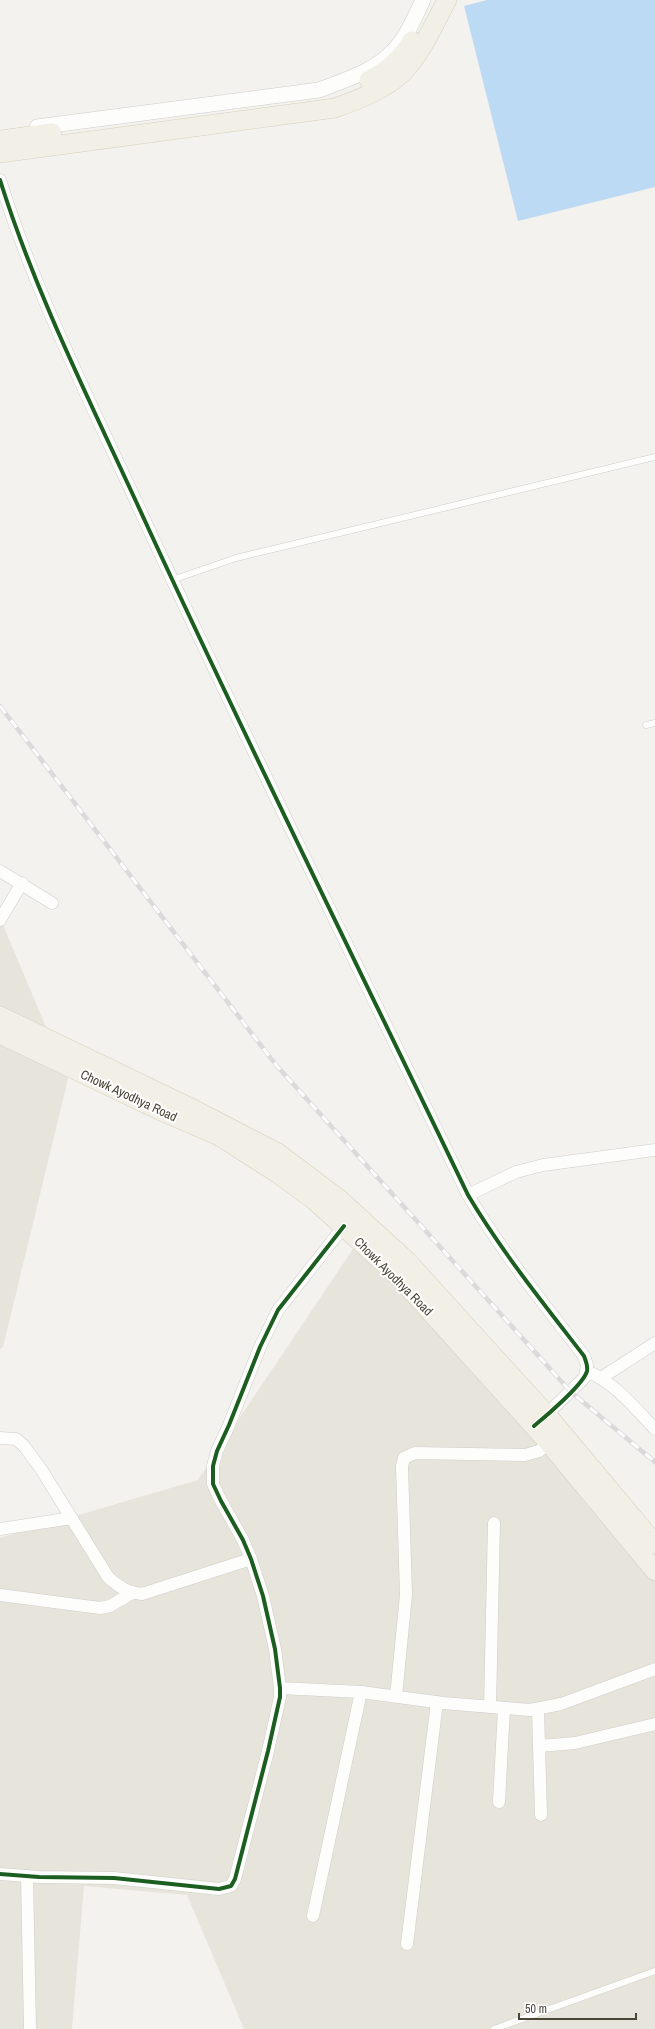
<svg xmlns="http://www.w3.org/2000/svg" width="655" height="2029" font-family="'Archivo Narrow',sans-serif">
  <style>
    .residential { fill: #e7e4db }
    .water { fill: #bcdaf3 }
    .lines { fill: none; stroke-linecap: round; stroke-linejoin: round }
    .service-casing { stroke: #cfcdc8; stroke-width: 7 }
    .minor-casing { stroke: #cfcdc8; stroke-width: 13 }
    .tertiary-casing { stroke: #cfcdc8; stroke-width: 16 }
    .primary-casing { stroke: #d6d0ba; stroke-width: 20 }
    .service { stroke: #fdfdfc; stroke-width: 6 }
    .minor { stroke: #fdfdfc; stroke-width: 12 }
    .tertiary { stroke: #fdfdfc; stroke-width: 15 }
    .primary { stroke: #f2efe6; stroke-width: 19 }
    .rail-casing { stroke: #dadada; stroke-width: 4.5 }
    .rail { stroke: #fff; stroke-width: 3; stroke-dasharray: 9; stroke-linecap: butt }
    .cycleway-casing { stroke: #fff; stroke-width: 6 }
    .cycleway { stroke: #1b5e20; stroke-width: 4 }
    .labels { text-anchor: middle; stroke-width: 4; stroke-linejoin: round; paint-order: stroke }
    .street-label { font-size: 13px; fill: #4b4538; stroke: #fff }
  </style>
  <rect width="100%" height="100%" fill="#f3f2ee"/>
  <g class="residential">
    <polygon points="0,918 68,1079 3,1347 0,1349"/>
    <polygon points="363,1234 655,1572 655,2029 244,2029 187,1895 84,1886 72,2029 0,2029 0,1538 198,1480"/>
  </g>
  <polygon class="water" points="487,0 655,0 655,187 518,221 464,6"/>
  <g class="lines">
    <defs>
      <g id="service">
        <polyline points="172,580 236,558 655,457"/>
        <polyline points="646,725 655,723"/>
        <polyline points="494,2029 655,1971"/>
      </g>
      <g id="minor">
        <path d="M0,180C37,298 94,409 145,521C249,747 360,970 468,1195C502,1252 543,1303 584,1356L587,1365L585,1377L542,1419"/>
        <polyline points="0,871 52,903"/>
        <polyline points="0,920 22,883"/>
        <polyline points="468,1195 516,1172 543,1165 655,1150"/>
        <path d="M587,1371C616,1384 634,1407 655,1429"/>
        <polyline points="601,1378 655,1343"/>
        <path d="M0,1438L16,1439L24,1446L41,1469L108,1577C119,1587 127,1592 142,1594L251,1559"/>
        <polyline points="0,1529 72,1518"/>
        <polyline points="0,1595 100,1608 110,1606 132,1593"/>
        <polyline points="280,1688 361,1692 443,1703 530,1710 561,1704 655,1669"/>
        <polyline points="396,1696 406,1595 402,1466 404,1458 415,1453 525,1455 539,1451 549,1443"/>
        <polyline points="490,1707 494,1523"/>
        <polyline points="538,1709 541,1815"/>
        <polyline points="539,1746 575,1743 655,1724"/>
        <polyline points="499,1802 504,1708"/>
        <polyline points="0,1874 39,1877 114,1878 219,1889 231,1886 235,1879 268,1751 280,1697 280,1688 275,1649 263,1596 251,1559 243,1540 221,1501 213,1484 213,1466 217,1451 229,1425 260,1347 278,1310 344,1226"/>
        <polyline points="27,1876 30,2029"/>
        <polyline points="313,1916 361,1692"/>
        <polyline points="407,1944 437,1702"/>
      </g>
      <path id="tertiary" d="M37,127L319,90C345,80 375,71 394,50C407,37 415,16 423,0"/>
      <g id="primary">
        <path d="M369,80C386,73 403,57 412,41"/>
        <polyline points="0,140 52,133"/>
        <path d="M0,153L335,108C357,100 385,90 402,73C422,53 434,24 447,0"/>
        <polyline points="0,1016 189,1107 278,1153 339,1199 407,1261 547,1415 655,1544"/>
        <polyline points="0,1034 159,1110 219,1136 277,1173 314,1200 398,1276 549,1443 655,1571"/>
      </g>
    </defs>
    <use href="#service" class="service-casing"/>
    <use href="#minor" class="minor-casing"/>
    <use href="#tertiary" class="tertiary-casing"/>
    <use href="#primary" class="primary-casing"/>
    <use href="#service" class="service"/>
    <use href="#minor" class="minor"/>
    <use href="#tertiary" class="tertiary"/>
    <use href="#primary" class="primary"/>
    <defs>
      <polyline id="rail" points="0,706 276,1065 571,1392 655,1462"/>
    </defs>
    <use href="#rail" class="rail-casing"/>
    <use href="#rail" class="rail"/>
    <defs>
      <g id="cycleway">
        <path d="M0,180C37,298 94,409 145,521C249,747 360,970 468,1195C502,1252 543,1303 584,1356C586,1361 588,1366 587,1371C584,1384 545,1417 534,1426"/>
        <polyline points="0,1874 39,1877 114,1878 219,1889 231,1886 235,1879 268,1751 280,1697 280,1688 275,1649 263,1596 251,1559 243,1540 221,1501 213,1484 213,1466 217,1451 229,1425 260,1347 278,1310 344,1226"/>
      </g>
    </defs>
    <use href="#cycleway" class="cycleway-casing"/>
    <use href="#cycleway" class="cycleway"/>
  </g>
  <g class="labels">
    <g class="street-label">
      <text transform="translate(129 1095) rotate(25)" y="5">Chowk Ayodhya Road</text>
      <text transform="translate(394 1276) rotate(45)" y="5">Chowk Ayodhya Road</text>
    </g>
  </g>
  <path d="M519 2013v6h117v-6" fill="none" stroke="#4b4538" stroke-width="2"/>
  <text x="525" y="2013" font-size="12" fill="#4b4538" stroke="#ffffff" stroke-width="3" paint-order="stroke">50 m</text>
</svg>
